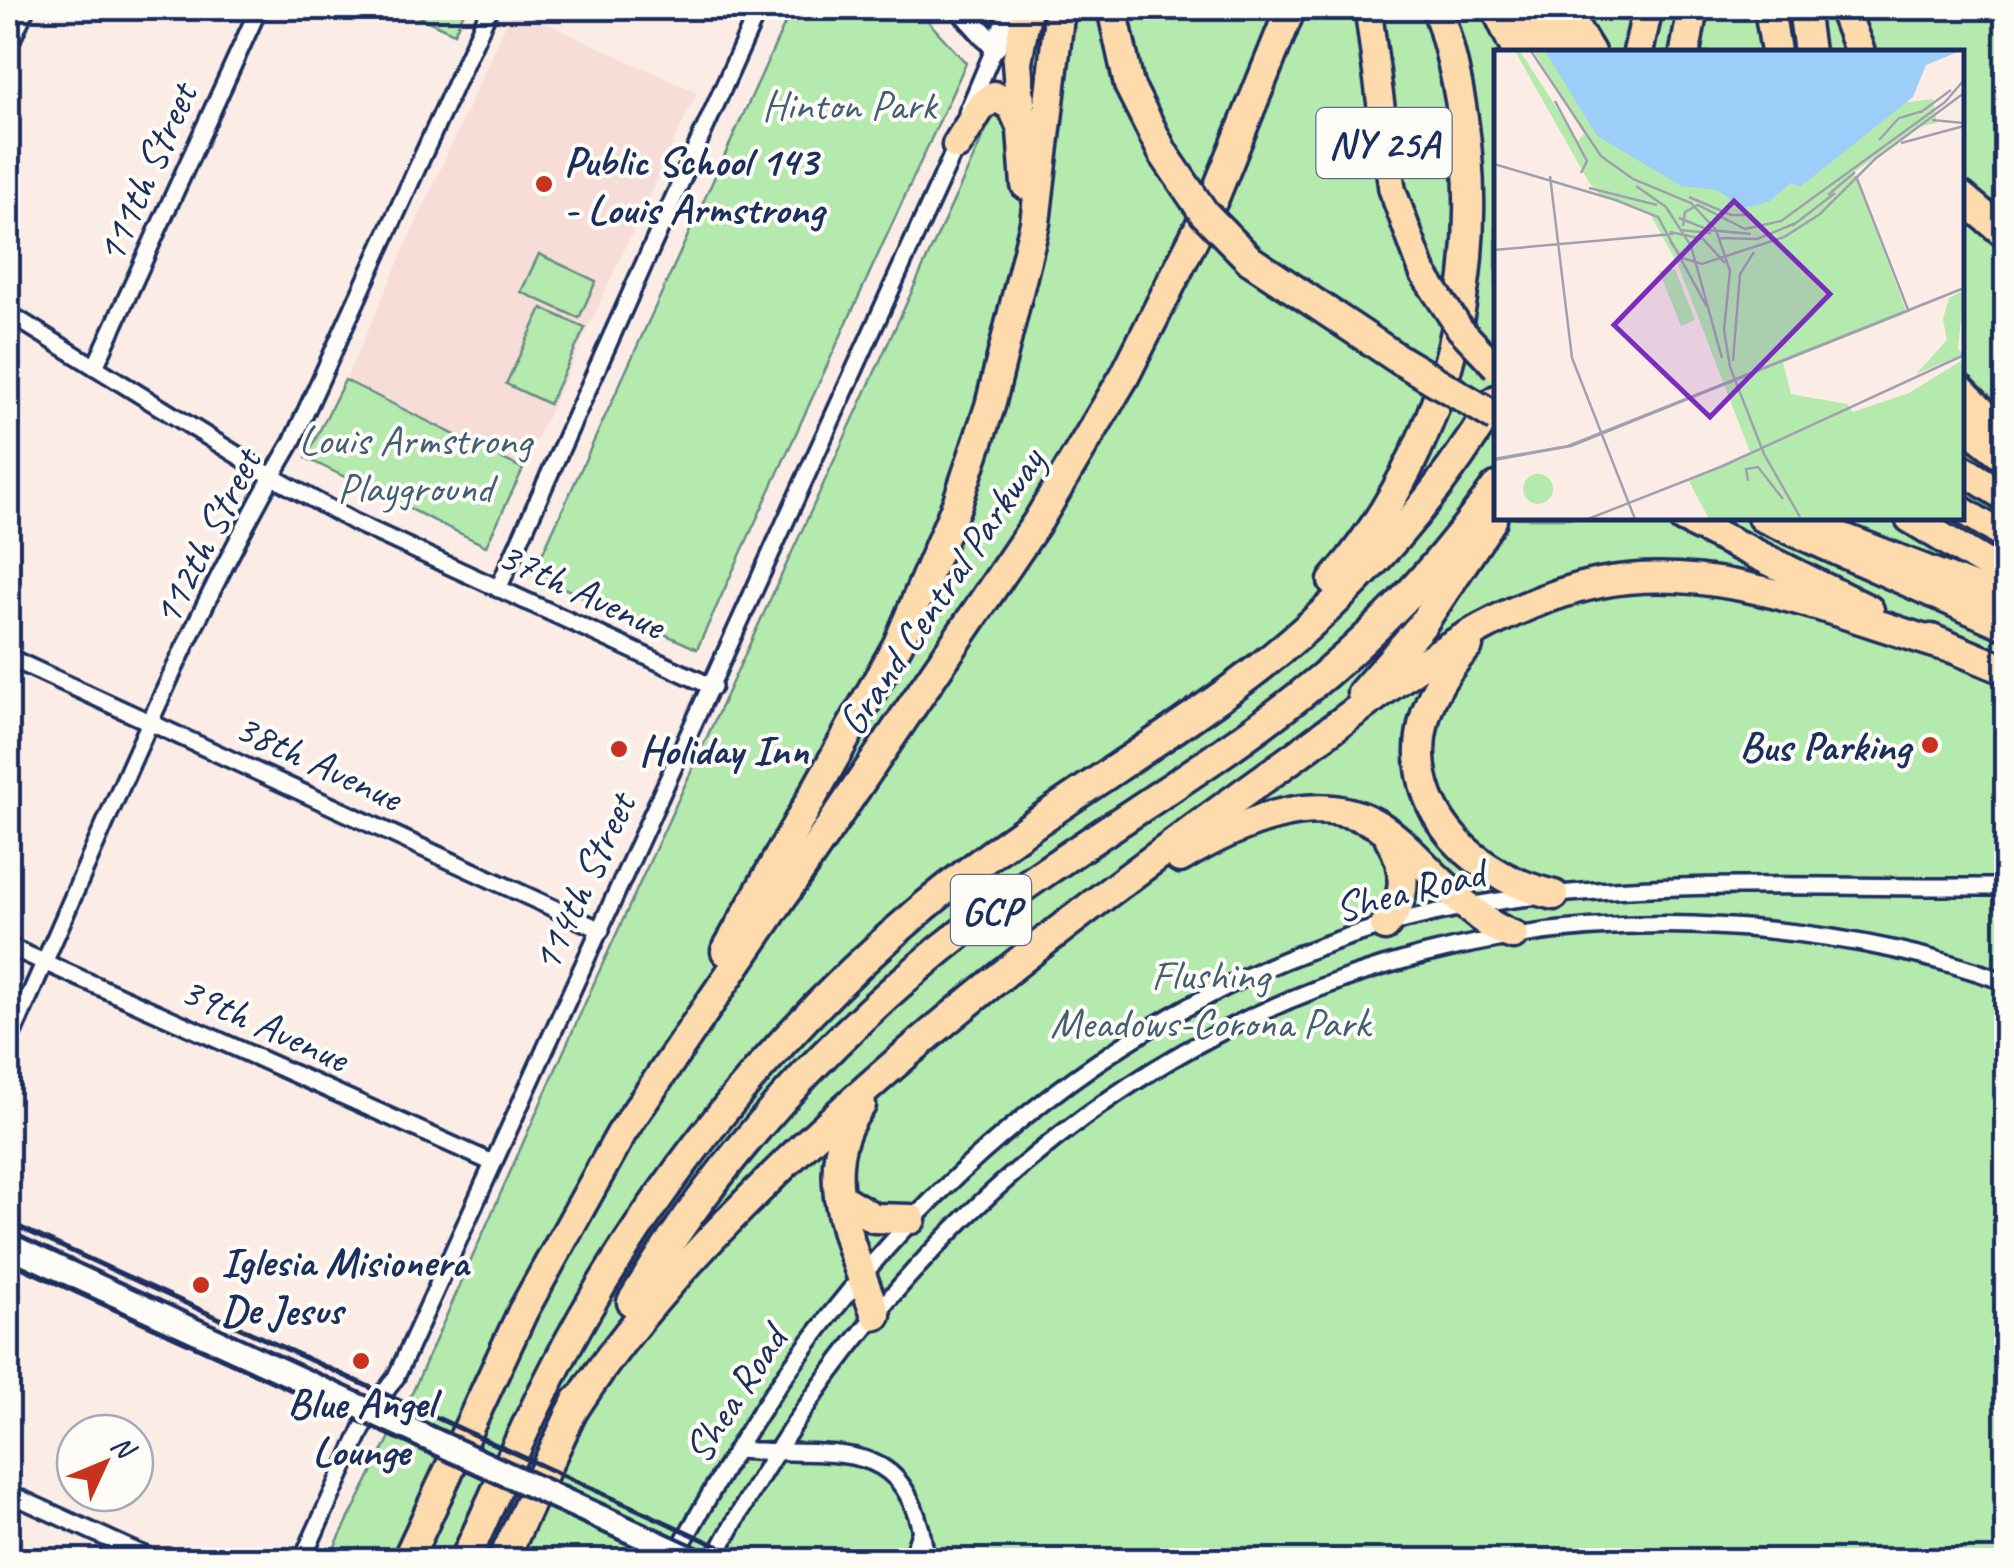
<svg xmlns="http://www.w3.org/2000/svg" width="2014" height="1568" font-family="Caveat,sans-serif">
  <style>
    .built { fill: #f6ddd8 }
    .green { fill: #b4eaad; stroke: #688c86; stroke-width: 2.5; fill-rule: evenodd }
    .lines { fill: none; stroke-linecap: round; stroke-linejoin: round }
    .minor-casing { stroke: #1b2f5e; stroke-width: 22 }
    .tertiary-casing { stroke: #1b2f5e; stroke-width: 28 }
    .secondary-casing { stroke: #1b2f5e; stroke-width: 30 }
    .primary-casing { stroke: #1b2f5e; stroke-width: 32 }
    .motorway-casing { stroke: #1b2f5e; stroke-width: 35 }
    .minor { stroke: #fdfcf7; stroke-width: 15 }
    .tertiary { stroke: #fdfcf7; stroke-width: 20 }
    .secondary { stroke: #fdfcf7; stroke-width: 22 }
    .primary { stroke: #fedbac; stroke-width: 25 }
    .motorway { stroke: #fedbac; stroke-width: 28 }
    .rail { stroke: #1b2f5e; stroke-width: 5 }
    .secondary-bridge-casing { stroke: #1b2f5e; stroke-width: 30; stroke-linecap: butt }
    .primary-bridge-casing { stroke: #1b2f5e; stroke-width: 32; stroke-linecap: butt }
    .motorway-bridge-casing { stroke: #1b2f5e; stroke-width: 35; stroke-linecap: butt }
    .secondary-bridge { stroke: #fdfcf7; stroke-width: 22 }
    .primary-bridge { stroke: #fedbac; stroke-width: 25 }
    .motorway-bridge { stroke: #fedbac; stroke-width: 28 }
    .poi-dot { fill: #c8321e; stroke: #fdfcf7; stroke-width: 4 }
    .labels { text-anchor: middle; stroke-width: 8; stroke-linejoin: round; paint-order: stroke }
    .shield { fill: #fdfcf7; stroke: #5f6c8c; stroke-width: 2.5 }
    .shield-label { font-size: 40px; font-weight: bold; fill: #1b2f5e }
    .park-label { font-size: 42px; fill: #415e72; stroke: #fdfcf7 }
    .poi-label { font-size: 42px; font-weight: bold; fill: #1b2f5e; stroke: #fdfcf7; text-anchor: start }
    .street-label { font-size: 42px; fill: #1b2f5e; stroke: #fdfcf7 }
    .inset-road { fill: none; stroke: #a1a0b0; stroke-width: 2.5 }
    .view { fill: #7b2cbf; fill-opacity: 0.15; stroke: #7b2cbf; stroke-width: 5 }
    .inset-edge { fill: none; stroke: #1b2f5e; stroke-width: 5 }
  </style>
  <rect width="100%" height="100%" fill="#fbece6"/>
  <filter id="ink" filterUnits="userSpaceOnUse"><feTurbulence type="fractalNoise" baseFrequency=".01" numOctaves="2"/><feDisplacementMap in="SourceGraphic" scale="20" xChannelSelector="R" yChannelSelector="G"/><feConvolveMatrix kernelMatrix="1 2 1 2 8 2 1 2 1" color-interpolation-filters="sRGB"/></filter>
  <g filter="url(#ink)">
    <polygon class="built" points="513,8 697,92 523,469 345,381"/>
    <g class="green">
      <polygon points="400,8 466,8 454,33"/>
      <polygon points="792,8 916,8 966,63 697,649 533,574"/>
      <path d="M1034,8H2006V1560H328L413,1391L598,974L1022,52ZM1496,52H1962V518H1496Z"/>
      <polygon points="539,254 596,281 579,318 521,292"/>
      <polygon points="542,308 585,328 549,404 506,384"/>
      <polygon points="345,380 523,469 486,546 306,458"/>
    </g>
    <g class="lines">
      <defs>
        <g id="minor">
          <polyline points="8,48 26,8"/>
          <polyline points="967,113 995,47"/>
          <polyline points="8,313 271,476 354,522 713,687"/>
          <polyline points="95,367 259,8"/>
          <polyline points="498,589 759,8"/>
          <polyline points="8,657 601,930"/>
          <polyline points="8,946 493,1163"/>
          <path d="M8,1044C99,843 180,633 292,442L490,8"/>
          <path d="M737,1450C841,1458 910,1430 926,1560"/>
          <polyline points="8,1493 155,1560"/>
          <polyline points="302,1560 370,1412 396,1377 959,140"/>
          <path d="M673,1560C708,1497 744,1433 786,1374C954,1136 1203,944 1499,901C1659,878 1843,888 2006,887"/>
          <path d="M714,1560C910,1183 1255,913 1693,925C1800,929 1906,945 2006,982"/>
          <polyline points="911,1560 921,1530"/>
        </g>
        <polyline id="tertiary" points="960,8 995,47 1013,8"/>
        <polyline id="secondary" points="8,1245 419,1434"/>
        <g id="primary">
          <polyline points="1368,8 1392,189 1423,273"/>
          <polyline points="1516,8 1547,52"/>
          <polyline points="1962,510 2006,537"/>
          <polyline points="1761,518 2006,627"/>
        </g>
        <g id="motorway">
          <polyline points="1112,8 1129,85 1163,153"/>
          <polyline points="1496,8 1517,52"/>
          <polyline points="1540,8 1567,52"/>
          <polyline points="1563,8 1590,52"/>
          <polyline points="1769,8 1776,52"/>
          <polyline points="1803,8 1809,52"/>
          <polyline points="1843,8 1860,52"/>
          <polyline points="1638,52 1648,8"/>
          <polyline points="1685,52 1693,8"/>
          <polyline points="957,145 980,108 994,96 1012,106 1020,124"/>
          <polyline points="1026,185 1017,62 1027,8"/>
          <polyline points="1962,197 2006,234"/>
          <polyline points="1250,260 1400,360"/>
          <polyline points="1962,391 2006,435"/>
          <polyline points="1962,423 2006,458"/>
          <polyline points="1962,469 2006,497"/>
          <polyline points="1683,518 1869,610"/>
          <polyline points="1792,518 2006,601"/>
          <polyline points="1910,518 2006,576"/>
          <path d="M1333,581C1469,422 1502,204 1437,8"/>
          <polyline points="1931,639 2006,670"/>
          <path d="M1468,646C1373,745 1428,865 1554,895"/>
          <polyline points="1362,693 1421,626 1492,520"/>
          <path d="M1180,858C1235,825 1314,788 1376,824C1400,838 1419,861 1439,880C1462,901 1483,925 1513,935"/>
          <path d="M1385,926C1407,900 1408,869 1390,839"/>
          <polyline points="726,951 898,644 957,504 990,406 1035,223 1060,8"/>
          <path d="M861,1105C811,1167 853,1249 876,1315"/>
          <polyline points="839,1197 874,1218 911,1219"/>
          <path d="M632,1302C719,1157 836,1029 970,926C1076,845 1194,779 1299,696C1375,636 1440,565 1496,487"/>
          <path d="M570,1415C631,1319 705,1242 786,1163C940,1015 1111,888 1284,764C1381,695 1480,607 1600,583C1717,560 1837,614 1948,647"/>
          <polyline points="407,1560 523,1311 621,1134 1038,521 1124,377 1214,198 1291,8"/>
          <path d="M465,1560C502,1479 538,1396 582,1318C671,1162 788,1021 925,906C1029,819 1148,753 1255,671C1351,596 1433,505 1496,400"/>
          <polyline points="503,1560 577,1401"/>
        </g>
      </defs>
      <use href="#minor" class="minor-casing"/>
      <use href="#tertiary" class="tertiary-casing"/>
      <use href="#secondary" class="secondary-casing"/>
      <use href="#primary" class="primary-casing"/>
      <use href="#motorway" class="motorway-casing"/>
      <use href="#minor" class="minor"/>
      <use href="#tertiary" class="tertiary"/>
      <use href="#secondary" class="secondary"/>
      <use href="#primary" class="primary"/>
      <use href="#motorway" class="motorway"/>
      <g class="rail">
        <polyline points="8,1222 748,1560"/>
        <polyline points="8,1261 665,1560"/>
      </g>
      <defs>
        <polyline id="secondary-bridge" points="419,1434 694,1560"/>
        <polyline id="primary-bridge" points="1423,273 1460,329 1496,367"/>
        <g id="motorway-bridge">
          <polyline points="1163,153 1204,213 1250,260"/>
          <polyline points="1400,360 1496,417"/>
        </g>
      </defs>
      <use href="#secondary-bridge" class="secondary-bridge-casing"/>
      <use href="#primary-bridge" class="primary-bridge-casing"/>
      <use href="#motorway-bridge" class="motorway-bridge-casing"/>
      <use href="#secondary-bridge" class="secondary-bridge"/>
      <use href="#primary-bridge" class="primary-bridge"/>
      <use href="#motorway-bridge" class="motorway-bridge"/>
    </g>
  </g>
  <g class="poi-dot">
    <circle cx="544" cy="184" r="10"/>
    <circle cx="1930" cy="745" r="10"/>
    <circle cx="619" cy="749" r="10"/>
    <circle cx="201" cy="1285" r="10"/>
    <circle cx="361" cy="1361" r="10"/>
  </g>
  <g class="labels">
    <g class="shield">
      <rect x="1316.5" y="108" width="135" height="70" rx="8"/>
      <rect x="951" y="875" width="80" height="70" rx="8"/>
    </g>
    <g class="shield-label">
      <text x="1384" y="157">NY 25A</text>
      <text x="991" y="924">GCP</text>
    </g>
    <g class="park-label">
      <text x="849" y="119">Hinton Park</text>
      <text x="415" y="454">Louis Armstrong<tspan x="415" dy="48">Playground</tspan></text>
      <text x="1210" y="989">Flushing<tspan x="1210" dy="48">Meadows-Corona Park</tspan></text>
    </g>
    <g class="poi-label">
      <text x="564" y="175">Public School 143<tspan x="564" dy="48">- Louis Armstrong</tspan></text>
      <text x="1910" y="760" text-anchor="end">Bus Parking</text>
      <text x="639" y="764">Holiday Inn</text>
      <text x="221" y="1276">Iglesia Misionera<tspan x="221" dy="48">De Jesus</tspan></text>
      <text x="361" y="1417" text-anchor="middle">Blue Angel<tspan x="361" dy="48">Lounge</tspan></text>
    </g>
    <g class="street-label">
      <text transform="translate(145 173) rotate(-66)" y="15">111th Street</text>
      <text transform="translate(205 537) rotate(-63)" y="15">112th Street</text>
      <text transform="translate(582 589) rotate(25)" y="15">37th Avenue</text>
      <text transform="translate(940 591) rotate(-56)" y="15">Grand Central Parkway</text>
      <text transform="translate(319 761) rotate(25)" y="15">38th Avenue</text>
      <text transform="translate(582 882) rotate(-65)" y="15">114th Street</text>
      <text transform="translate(1409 889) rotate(-14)" y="15">Shea Road</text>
      <text transform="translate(265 1023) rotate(24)" y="15">39th Avenue</text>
      <text transform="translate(734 1394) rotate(-57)" y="15">Shea Road</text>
    </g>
  </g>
  <g transform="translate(1494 50)">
    <rect width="470" height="470" fill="#fbece6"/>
    <path d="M21,1H26L84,91L90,84L40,1H125L218,134L249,157L275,152L297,133L306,137L408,53L439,49L443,73L424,77L360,122L413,263L289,312L297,344L353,354L359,362L415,343L470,309V469H215L195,431L257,405L195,429L256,402L184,215L155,162L106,145L96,134ZM181,219L201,270L187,276L165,221ZM470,240L464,299L470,304L422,324L453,290L449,269L455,248ZM29 439a15 15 0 1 1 30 0a15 15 0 1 1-30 0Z" fill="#b4eaad"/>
    <path d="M51,1H466L432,15L419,47L306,137L297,133L275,152L249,158L223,140L187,136L103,86Z" fill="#9dcefa"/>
    <path class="inset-road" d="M37,1L107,106L139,129L197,153L222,180L236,221L230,280L236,317L270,404L306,467M61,51L93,111L87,123M427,62L457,40M438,70L470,73M385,90L405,68L429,61M407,93L470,76M0,114L125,151M56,126L78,308L141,469M362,126L415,262M142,136L172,157L197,196L228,308M95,138L163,155M334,145L361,122M195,147L237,165H258M119,149L164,167L213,257M185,168L215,180L257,184M189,176L191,162L204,155L251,179L287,171L451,52L470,30M298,176L341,143M186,180L217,183M176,182L209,189L231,213M225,188L263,189L302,173M176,191L188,208L208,214L290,187L326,164L381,109L470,43M0,200L179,184M239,311L246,224L260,202M0,409L74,396L470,238M0,410L77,396L470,238M254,431L252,419L264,417L289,449M94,469L229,416L470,305"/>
    <path class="view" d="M240,151L336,244L216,367L120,275Z"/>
    <rect width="470" height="470" class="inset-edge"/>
  </g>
  <rect width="2014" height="1568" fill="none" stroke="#fdfcf7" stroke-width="40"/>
  <rect x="20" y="20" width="1974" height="1528" fill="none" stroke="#1b2f5e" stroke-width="4" filter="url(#ink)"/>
  <g transform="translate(105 1463) rotate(46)"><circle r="48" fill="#fdfcf7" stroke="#a3aaba" stroke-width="2.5"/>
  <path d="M0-8L18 38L0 25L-18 38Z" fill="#c8321e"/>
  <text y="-15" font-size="28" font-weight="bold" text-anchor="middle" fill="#1b2f5e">N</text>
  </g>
</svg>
